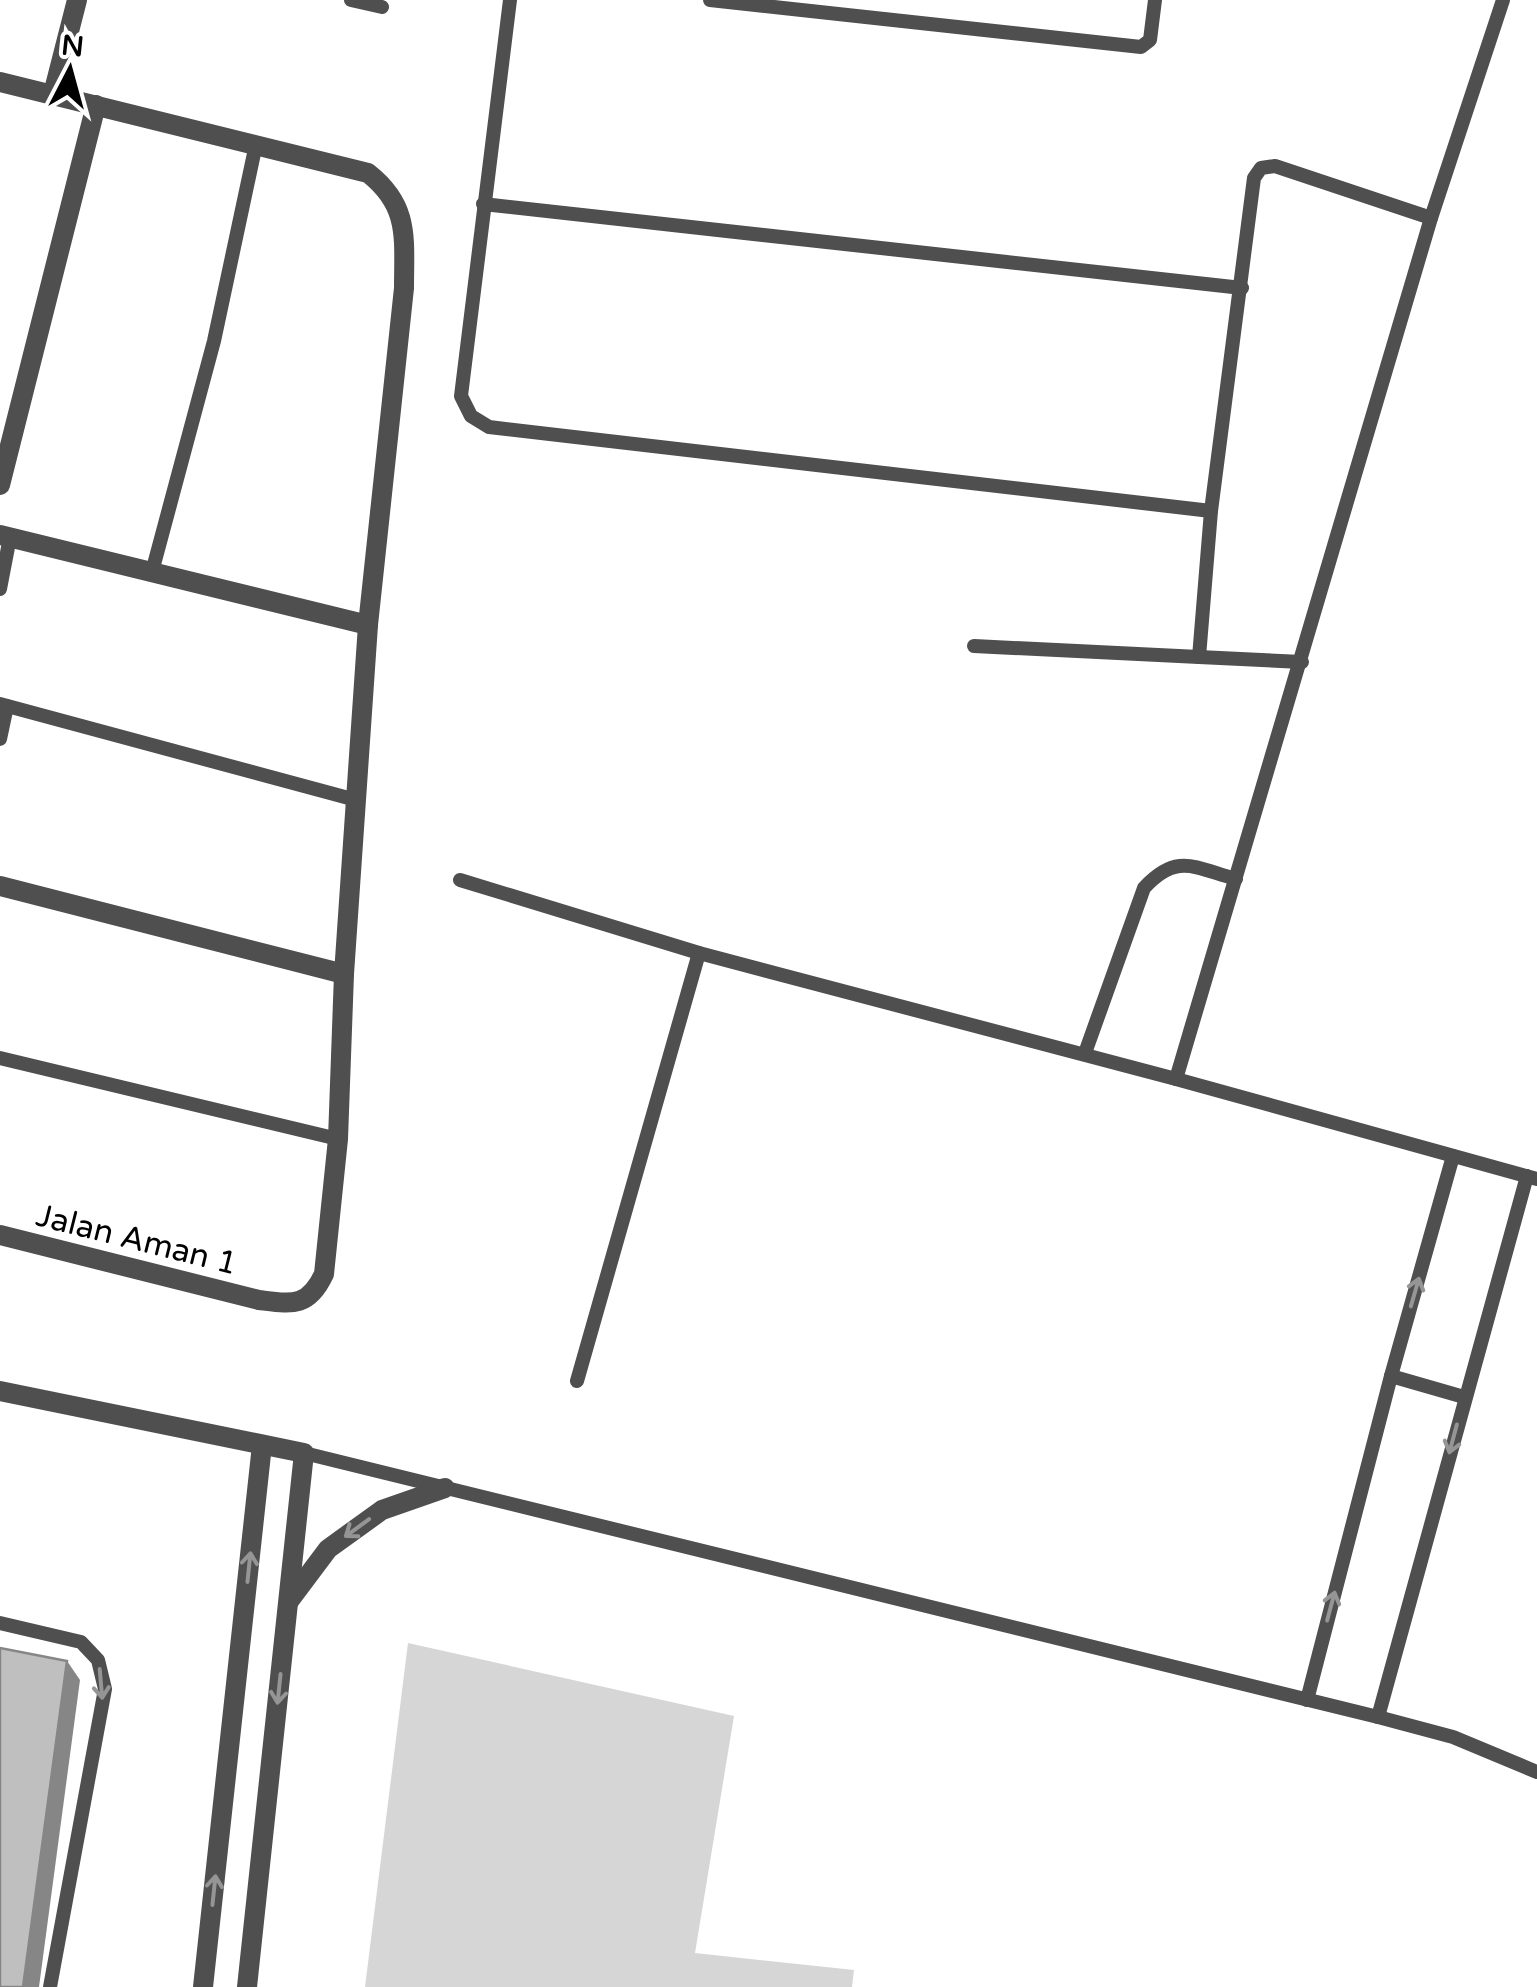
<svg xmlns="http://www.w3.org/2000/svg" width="1537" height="1987" font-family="'Varela Round',sans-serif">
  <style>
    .green { fill: #d6d6d6 }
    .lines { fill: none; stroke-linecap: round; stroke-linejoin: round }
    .service { stroke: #4f4f4f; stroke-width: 14 }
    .minor { stroke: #4f4f4f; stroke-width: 20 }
    .tertiary { stroke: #4f4f4f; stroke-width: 20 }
    .shaded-wall { fill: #868686 }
    .building { fill: #bfbfbf; stroke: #868686; stroke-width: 2.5 }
    .oneway { stroke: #959595 }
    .labels { text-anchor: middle; stroke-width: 10; stroke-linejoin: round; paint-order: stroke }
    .street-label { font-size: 32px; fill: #000; stroke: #fff }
  </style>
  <rect width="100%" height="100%" fill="#fff"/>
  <polygon class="green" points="408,1643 734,1716 695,1953 854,1970 852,1987 365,1987"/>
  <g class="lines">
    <g class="service">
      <polyline points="351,0 382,7"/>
      <polyline points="510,0 461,396 471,416 489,427 1211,511"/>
      <polyline points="710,0 1141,47 1150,40 1155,0"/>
      <polyline points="1503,0 1431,218 1176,1079 1537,1179"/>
      <polyline points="483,204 1242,288"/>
      <polyline points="152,572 214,341 256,144"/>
      <polyline points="0,589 10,537"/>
      <polyline points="974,646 1199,657 1211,511 1254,178 1261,168 1275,166 1431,218"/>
      <polyline points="1199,657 1302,662"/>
      <polyline points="0,704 356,800"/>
      <polyline points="0,739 7,706"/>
      <polyline points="460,880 699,953 1176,1079"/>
      <path d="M1085,1053L1144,888C1177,852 1195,868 1236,879"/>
      <polyline points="0,1058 338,1139"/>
      <polyline points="1391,1376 1464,1397"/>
      <polyline points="577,1381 699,953"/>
      <polyline points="304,1453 1378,1717 1453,1737 1537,1772"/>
      <polyline points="0,1623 81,1642 98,1660 105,1689 50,1987"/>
      <polyline points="1307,1700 1391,1376 1453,1156"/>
      <polyline points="1378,1717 1527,1176"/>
    </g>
    <g class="minor">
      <path d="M0,82L368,173C410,206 404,238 404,288L368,625L344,974L338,1139L324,1274C308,1308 292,1304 259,1300L0,1235"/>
      <polyline points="53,94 77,0"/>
      <polyline points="0,485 96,105"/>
      <polyline points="0,535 368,625"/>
      <polyline points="0,886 344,974"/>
    </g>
    <g class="tertiary">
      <polyline points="0,1391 304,1453 247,1987"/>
      <polyline points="289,1601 328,1549 382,1510 445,1488"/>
      <polyline points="203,1987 262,1445"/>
    </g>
  </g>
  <polygon class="shaded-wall" points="67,1661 80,1680 39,1987 23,1987"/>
  <polygon class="building" points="0,1648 67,1661 23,1987 0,1987"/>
  <defs><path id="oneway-shaft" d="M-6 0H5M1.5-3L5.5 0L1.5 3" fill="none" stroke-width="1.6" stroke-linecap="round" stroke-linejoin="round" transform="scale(2.5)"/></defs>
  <g class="oneway">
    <use href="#oneway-shaft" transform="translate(1415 1292) rotate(-74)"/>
    <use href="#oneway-shaft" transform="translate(1453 1439) rotate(105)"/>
    <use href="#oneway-shaft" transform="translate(357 1528) rotate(144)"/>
    <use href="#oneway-shaft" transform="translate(249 1567) rotate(-84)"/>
    <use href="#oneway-shaft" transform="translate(1331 1606) rotate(-75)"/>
    <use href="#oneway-shaft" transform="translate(101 1684) rotate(85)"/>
    <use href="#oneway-shaft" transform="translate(279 1689) rotate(96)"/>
    <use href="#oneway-shaft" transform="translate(214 1890) rotate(-84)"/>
  </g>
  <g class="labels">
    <g class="street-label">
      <text transform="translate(137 1239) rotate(14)" y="11">Jalan Aman 1</text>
    </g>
  </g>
  <g transform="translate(70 70) rotate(6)" stroke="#ffffff" stroke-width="8" paint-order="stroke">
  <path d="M0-8L18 38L0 25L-18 38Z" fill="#000000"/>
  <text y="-15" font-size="28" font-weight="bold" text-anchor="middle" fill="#000000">N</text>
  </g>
</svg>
